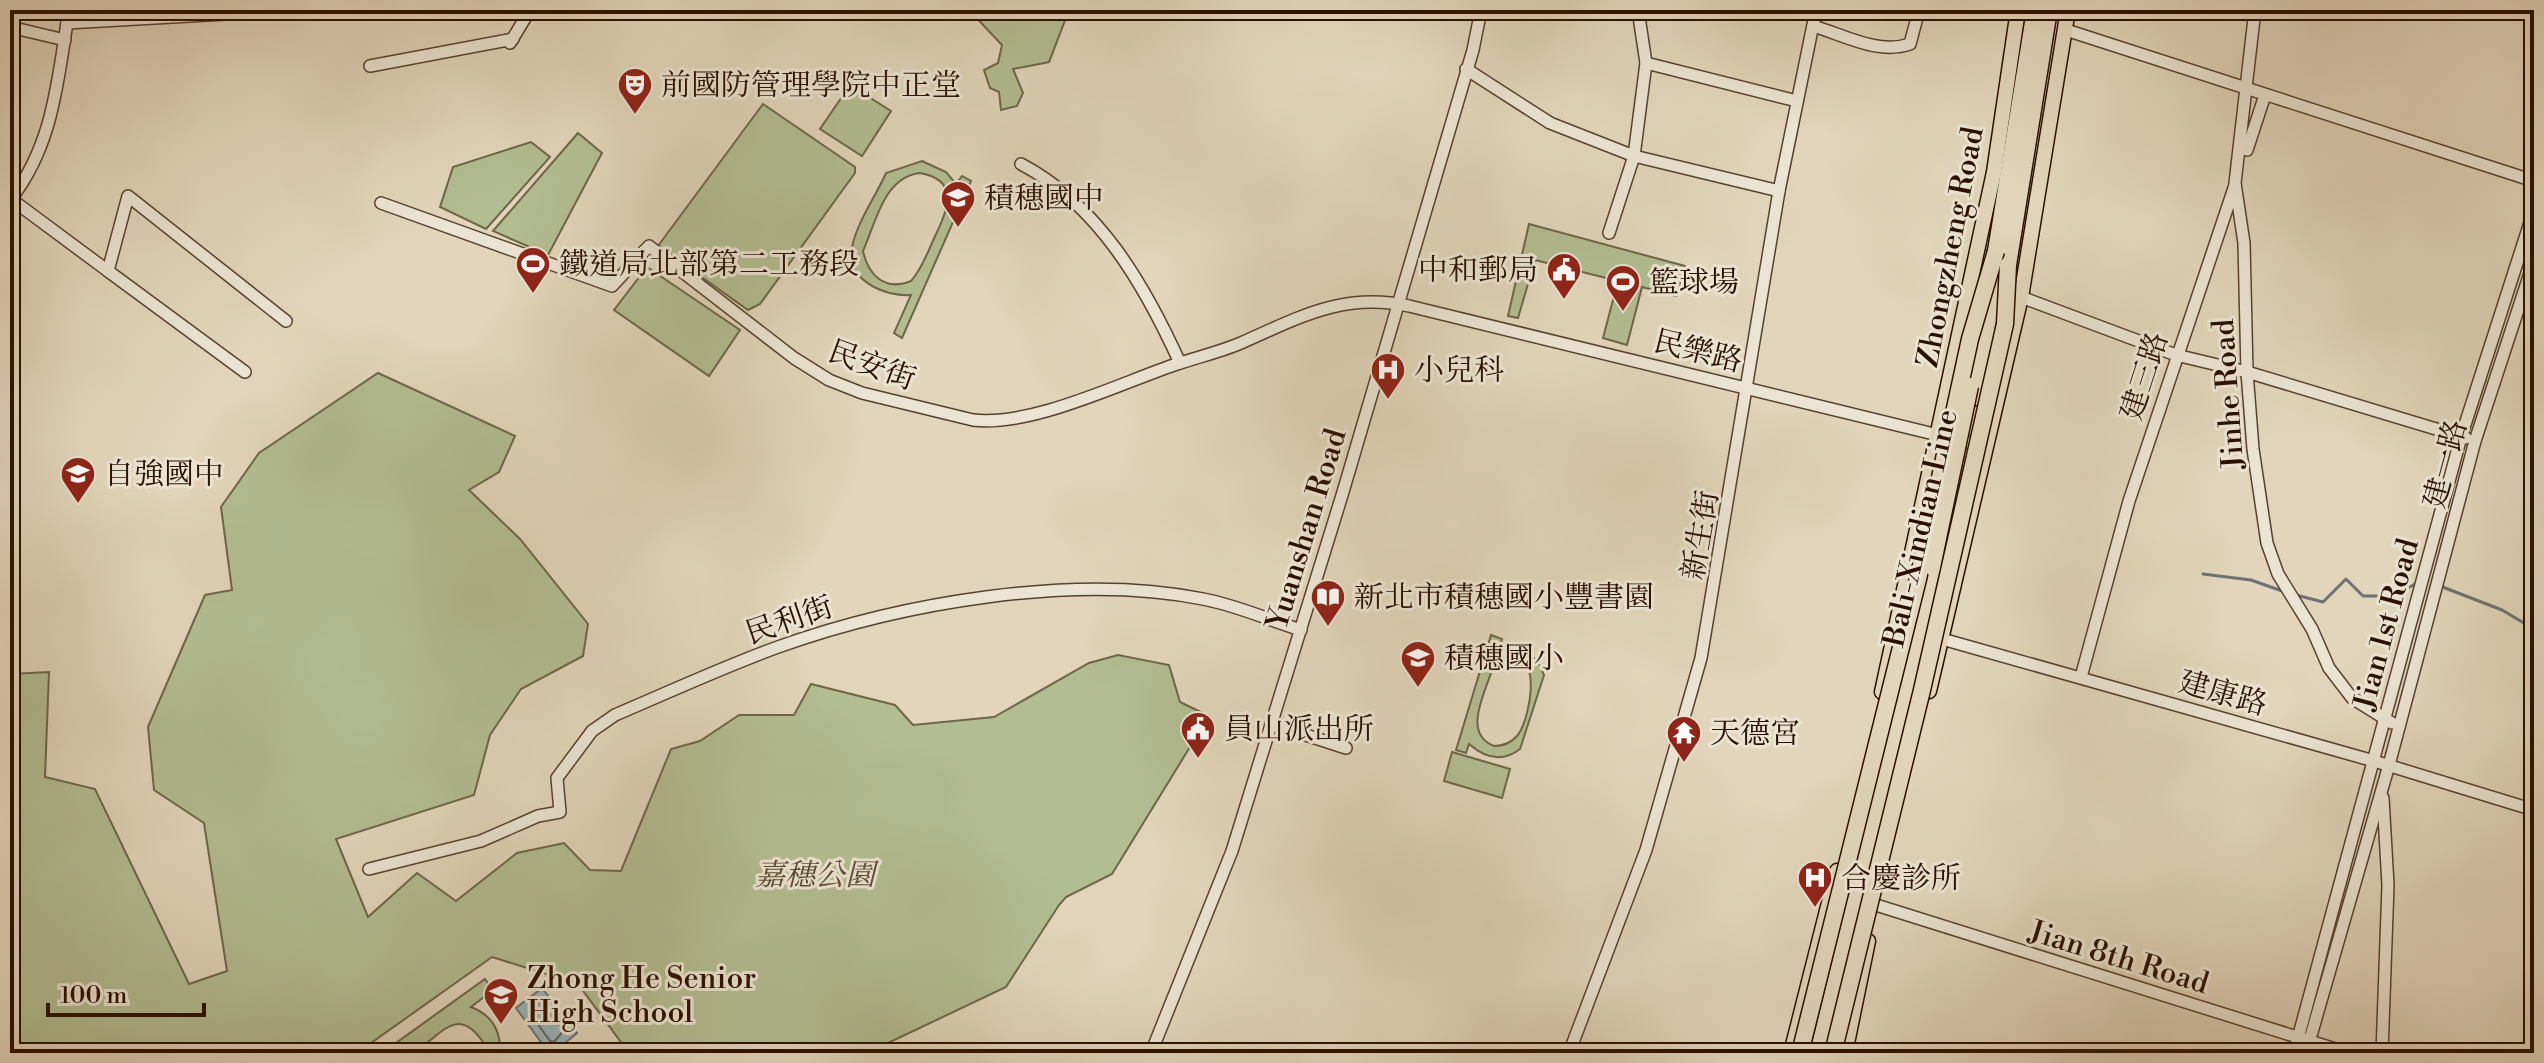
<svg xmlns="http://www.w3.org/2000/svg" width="2544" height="1063" font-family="'Libre Bodoni','Noto Serif TC',serif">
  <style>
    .green { fill: #b2bd91; stroke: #6e6648; stroke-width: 2; fill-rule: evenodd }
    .water { fill: #9bb5bc; stroke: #6e7371; stroke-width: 2 }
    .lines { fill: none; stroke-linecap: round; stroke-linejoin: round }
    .shore { stroke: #62625e; stroke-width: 2 }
    .stream { stroke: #6e7371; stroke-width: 3 }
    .minor-casing { stroke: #58402f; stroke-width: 14 }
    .major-casing { stroke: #2a0f00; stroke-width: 17 }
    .highway-casing { stroke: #2a0f00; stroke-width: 19 }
    .minor { stroke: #ece4d3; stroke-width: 11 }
    .major { stroke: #e2d5bb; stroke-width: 14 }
    .highway { stroke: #e2d5bb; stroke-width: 16 }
    .highway-bridge-casing { stroke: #2a0f00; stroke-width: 19; stroke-linecap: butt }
    .highway-bridge { stroke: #e2d5bb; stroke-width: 16 }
    .labels { text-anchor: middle; stroke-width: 6; stroke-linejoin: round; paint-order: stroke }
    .poi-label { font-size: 30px; fill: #2a0f00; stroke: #ece4d3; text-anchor: start }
    .street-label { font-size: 30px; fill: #2a0f00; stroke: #ece4d3 }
    .park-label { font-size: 30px; font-style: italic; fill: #5a4c33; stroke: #ece4d3 }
  </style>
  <rect width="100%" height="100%" fill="#e2d5bb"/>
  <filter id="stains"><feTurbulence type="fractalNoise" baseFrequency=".0025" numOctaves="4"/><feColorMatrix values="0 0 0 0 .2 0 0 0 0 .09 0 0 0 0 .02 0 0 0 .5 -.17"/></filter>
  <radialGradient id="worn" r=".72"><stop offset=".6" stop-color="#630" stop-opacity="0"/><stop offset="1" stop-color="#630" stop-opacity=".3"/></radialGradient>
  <g class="green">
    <polygon points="969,10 1069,10 1049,62 1013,69 1023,93 1017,106 1001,110 999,92 990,88 984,70 998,63 1002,45"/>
    <polygon points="850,85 891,111 862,156 820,129"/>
    <polygon points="763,104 855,167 855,173 760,304 748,310 658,246"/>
    <polygon points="578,133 602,153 548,255 493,231"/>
    <polygon points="531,142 550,157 486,229 440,207 453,167"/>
    <path d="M922,161L946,172L956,184L962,176L971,181L902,338L894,333L911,295C885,297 845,280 852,247C857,222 876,196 886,173ZM920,173C965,181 944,216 932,243C926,256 921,270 911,281C884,292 868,274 863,251C876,222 884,177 920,173Z"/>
    <polygon points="1529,224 1685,266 1676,296 1642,287 1627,345 1603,338 1618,281 1535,260 1518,318 1508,316"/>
    <polygon points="647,267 740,330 709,376 614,310"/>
    <polygon points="378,373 515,436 499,472 469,490 520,539 588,624 583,656 521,689 490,735 474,795 336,839 368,917 417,873 456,901 517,853 564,843 590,870 621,871 671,749 700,741 739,715 794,715 811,684 895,705 913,725 994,717 1089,663 1118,655 1169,665 1180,702 1209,716 1112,874 1066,897 1059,905 1006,987 867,1053 629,1053 578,984 492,957 357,1053 10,1053 10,674 49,672 45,777 95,789 189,984 227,971 204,823 154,790 148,727 205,595 232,590 221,507 259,453"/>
    <path d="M1491,635L1502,639L1499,649C1522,644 1536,654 1544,675L1520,749C1502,763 1485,758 1469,744L1466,753L1456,750ZM1512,659L1525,663C1537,677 1528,723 1517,736C1511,743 1502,746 1494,746C1462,734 1485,693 1492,670Z"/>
    <polygon points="1452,752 1510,769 1502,798 1444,781"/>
    <path d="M485,979L493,990L471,1007C492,1015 501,1031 500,1053H482L483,1042C453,999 437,1046 408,1053C400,1055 389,1053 382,1053Z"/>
  </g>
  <polygon class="water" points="542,988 577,1033 553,1053 549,1053 516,1008"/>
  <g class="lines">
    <polygon class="shore" points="538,1001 564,1030 554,1042 550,1041 529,1012"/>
    <g class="stream">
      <polyline points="2203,574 2251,580 2285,592"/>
      <polyline points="2440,586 2502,610 2534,629"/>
      <polyline points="2296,595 2323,602 2346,579 2363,596 2393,596 2417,583"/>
    </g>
    <defs>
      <g id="minor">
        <polyline points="1638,10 1646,63"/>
        <polyline points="2255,10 2235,183 2244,243 2247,372 2253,449 2267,543 2278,574 2312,629 2329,668 2352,698 2392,723"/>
        <polyline points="67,23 295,10"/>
        <path d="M1813,26C1844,35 1878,55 1910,44L1919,10"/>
        <polyline points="10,27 65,40"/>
        <polyline points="2066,30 2534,181"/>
        <polyline points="510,43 530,10"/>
        <polyline points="370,66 513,39"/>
        <polyline points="1466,69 1550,123 1634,156 1779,191"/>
        <polyline points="2247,150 2265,95"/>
        <path d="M1021,164C1099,205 1145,286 1180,363"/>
        <polyline points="11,199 108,271"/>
        <path d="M10,200C54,145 58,77 69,10"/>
        <path d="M381,203L612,286L649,246L794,358L829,380L862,393L973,420C1032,427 1120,383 1177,364C1198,357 1220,352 1241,343C1300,317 1343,292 1409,306L1983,446"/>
        <polyline points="1609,233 1634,156 1646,63 1797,101"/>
        <polyline points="2021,297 2176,355 2247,372 2466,438"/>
        <polyline points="245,372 108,271 128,196 286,321"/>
        <polyline points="1935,637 2374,761 2534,810"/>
        <polyline points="2081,677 2129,501 2235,185"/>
        <polyline points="1272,724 1346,748"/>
        <path d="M369,869L481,841L538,816L560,812L557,778L592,731L615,715C669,692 723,667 778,647C901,603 1074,573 1203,599C1236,605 1269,620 1301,630"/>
        <polyline points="1876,905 2348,1053"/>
        <polyline points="1151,1053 1232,851 1343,492 1473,50 1481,10"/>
        <polyline points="1569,1053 1646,850 1701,658 1779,191 1816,10"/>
        <polyline points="2294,1053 2461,437 2534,210"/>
        <polyline points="2306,1053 2389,765 2475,441 2534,261"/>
        <polyline points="2382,1053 2388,885 2383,798"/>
      </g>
      <g id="major">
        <polyline points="1973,399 2004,247"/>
        <polyline points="1921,634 1938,556"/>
        <polyline points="1929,691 2021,297 2068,10"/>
        <polyline points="1882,692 1994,172 2018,10"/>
        <polyline points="1791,1053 1837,871"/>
        <polyline points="1845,1053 1868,941"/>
      </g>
      <g id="highway">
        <polyline points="1996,251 2035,10"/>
        <polyline points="2008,265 2049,10"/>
        <polyline points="1818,1053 1921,634"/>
      </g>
    </defs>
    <use href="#minor" class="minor-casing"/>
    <use href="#major" class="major-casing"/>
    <use href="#highway" class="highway-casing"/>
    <use href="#minor" class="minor"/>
    <use href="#major" class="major"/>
    <use href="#highway" class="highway"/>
    <defs>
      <g id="highway-bridge">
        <polyline points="1932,567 1970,386"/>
        <polyline points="1800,1053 1918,579 1970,339 1996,251"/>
        <polyline points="1833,1053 1922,690 2005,324 2008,265"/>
      </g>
    </defs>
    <use href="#highway-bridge" class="highway-bridge-casing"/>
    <use href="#highway-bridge" class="highway-bridge"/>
  </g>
  <defs>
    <symbol id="theatre-pin" viewBox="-11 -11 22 30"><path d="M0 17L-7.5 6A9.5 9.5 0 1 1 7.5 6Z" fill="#8f2418" stroke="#ece4d3"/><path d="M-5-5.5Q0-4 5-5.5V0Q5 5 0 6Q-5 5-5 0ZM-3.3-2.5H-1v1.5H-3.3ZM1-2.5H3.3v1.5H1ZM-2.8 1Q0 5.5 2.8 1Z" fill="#fff"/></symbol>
    <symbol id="school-pin" viewBox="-11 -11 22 30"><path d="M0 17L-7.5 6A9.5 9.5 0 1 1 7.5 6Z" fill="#8f2418" stroke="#ece4d3"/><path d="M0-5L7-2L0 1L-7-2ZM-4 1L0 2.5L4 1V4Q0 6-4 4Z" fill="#fff"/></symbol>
    <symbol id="stadium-pin" viewBox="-11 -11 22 30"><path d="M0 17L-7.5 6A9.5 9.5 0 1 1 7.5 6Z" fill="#8f2418" stroke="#ece4d3"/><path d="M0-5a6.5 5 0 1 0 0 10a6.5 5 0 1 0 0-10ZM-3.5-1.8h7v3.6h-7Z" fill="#fff"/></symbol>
    <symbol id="civic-pin" viewBox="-11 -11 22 30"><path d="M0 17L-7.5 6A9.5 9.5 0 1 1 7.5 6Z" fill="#8f2418" stroke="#ece4d3"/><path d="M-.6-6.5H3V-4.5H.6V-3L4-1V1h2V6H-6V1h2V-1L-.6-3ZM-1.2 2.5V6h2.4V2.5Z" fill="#fff"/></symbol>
    <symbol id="hospital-pin" viewBox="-11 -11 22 30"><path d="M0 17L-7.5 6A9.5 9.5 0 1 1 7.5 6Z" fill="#8f2418" stroke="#ece4d3"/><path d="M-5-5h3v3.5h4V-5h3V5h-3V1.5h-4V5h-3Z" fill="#fff"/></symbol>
    <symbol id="library-pin" viewBox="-11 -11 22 30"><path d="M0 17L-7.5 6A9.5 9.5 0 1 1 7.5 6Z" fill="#8f2418" stroke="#ece4d3"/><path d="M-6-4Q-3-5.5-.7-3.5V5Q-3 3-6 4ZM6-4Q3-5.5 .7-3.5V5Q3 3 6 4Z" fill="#fff"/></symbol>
    <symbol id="temple-pin" viewBox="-11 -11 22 30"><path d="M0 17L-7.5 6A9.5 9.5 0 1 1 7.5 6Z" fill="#8f2418" stroke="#ece4d3"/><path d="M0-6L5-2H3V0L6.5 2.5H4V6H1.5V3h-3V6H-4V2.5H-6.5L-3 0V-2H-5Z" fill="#fff"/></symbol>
  </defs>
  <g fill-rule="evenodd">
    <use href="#theatre-pin" x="615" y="65" width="40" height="54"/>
    <use href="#school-pin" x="938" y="178" width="40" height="54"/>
    <use href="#stadium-pin" x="513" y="244" width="40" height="54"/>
    <use href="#civic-pin" x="1544" y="250" width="40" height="54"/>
    <use href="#stadium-pin" x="1603" y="262" width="40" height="54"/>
    <use href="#hospital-pin" x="1368" y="350" width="40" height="54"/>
    <use href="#school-pin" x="58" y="454" width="40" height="54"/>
    <use href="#library-pin" x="1308" y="577" width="40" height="54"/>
    <use href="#school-pin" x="1398" y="638" width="40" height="54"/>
    <use href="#civic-pin" x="1178" y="709" width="40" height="54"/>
    <use href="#temple-pin" x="1664" y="713" width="40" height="54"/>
    <use href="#hospital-pin" x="1795" y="858" width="40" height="54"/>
    <use href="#school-pin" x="481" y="975" width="40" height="54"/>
  </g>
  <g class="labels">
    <g class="poi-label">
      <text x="661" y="95">前國防管理學院中正堂</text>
      <text x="984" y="208">積穗國中</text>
      <text x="559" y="274">鐵道局北部第二工務段</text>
      <text x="1538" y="280" text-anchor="end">中和郵局</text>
      <text x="1649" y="292">籃球場</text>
      <text x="1414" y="380">小兒科</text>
      <text x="104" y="484">自強國中</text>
      <text x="1354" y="607">新北市積穗國小豐書園</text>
      <text x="1444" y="668">積穗國小</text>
      <text x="1224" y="739">員山派出所</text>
      <text x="1710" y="743">天德宮</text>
      <text x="1841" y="888">合慶診所</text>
      <text x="527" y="988">Zhong He Senior<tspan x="527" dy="34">High School</tspan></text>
    </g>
    <g class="street-label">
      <text transform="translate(1950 247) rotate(-79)" y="10">Zhongzheng Road</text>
      <text transform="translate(1698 351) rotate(14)" y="10">民樂路</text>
      <text transform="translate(872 365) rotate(20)" y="10">民安街</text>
      <text transform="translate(2144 376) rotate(-72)" y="10">建三路</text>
      <text transform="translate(2228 394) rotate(-94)" y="10">Jinhe Road</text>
      <text transform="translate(2445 464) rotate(-75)" y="10">建一路</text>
      <text transform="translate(1920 528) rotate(-77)" y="10">Bali-Xindian Line</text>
      <text transform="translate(1306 529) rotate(-73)" y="10">Yuanshan Road</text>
      <text transform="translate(1700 535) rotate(-80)" y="10">新生街</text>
      <text transform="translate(789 620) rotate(-19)" y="10">民利街</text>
      <text transform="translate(2386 624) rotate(-75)" y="10">Jian 1st Road</text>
      <text transform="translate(2223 693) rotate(16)" y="10">建康路</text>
      <text transform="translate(2119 957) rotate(17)" y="10">Jian 8th Road</text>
    </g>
    <g class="park-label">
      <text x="815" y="885">嘉穗公園</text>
    </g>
  </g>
  <rect width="2544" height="1063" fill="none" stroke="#e2d5bb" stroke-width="40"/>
  <rect x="12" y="12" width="2520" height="1039" fill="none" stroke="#2a0f00" stroke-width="4"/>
  <rect x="20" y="20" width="2504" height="1023" fill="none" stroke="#2a0f00" stroke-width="2"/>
  <path d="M48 1003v12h156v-12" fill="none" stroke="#2a0f00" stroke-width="4"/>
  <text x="60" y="1003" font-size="24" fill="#2a0f00" stroke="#ece4d3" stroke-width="6" paint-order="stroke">100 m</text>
  <rect width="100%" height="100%" filter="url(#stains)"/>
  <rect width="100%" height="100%" fill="url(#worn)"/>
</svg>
